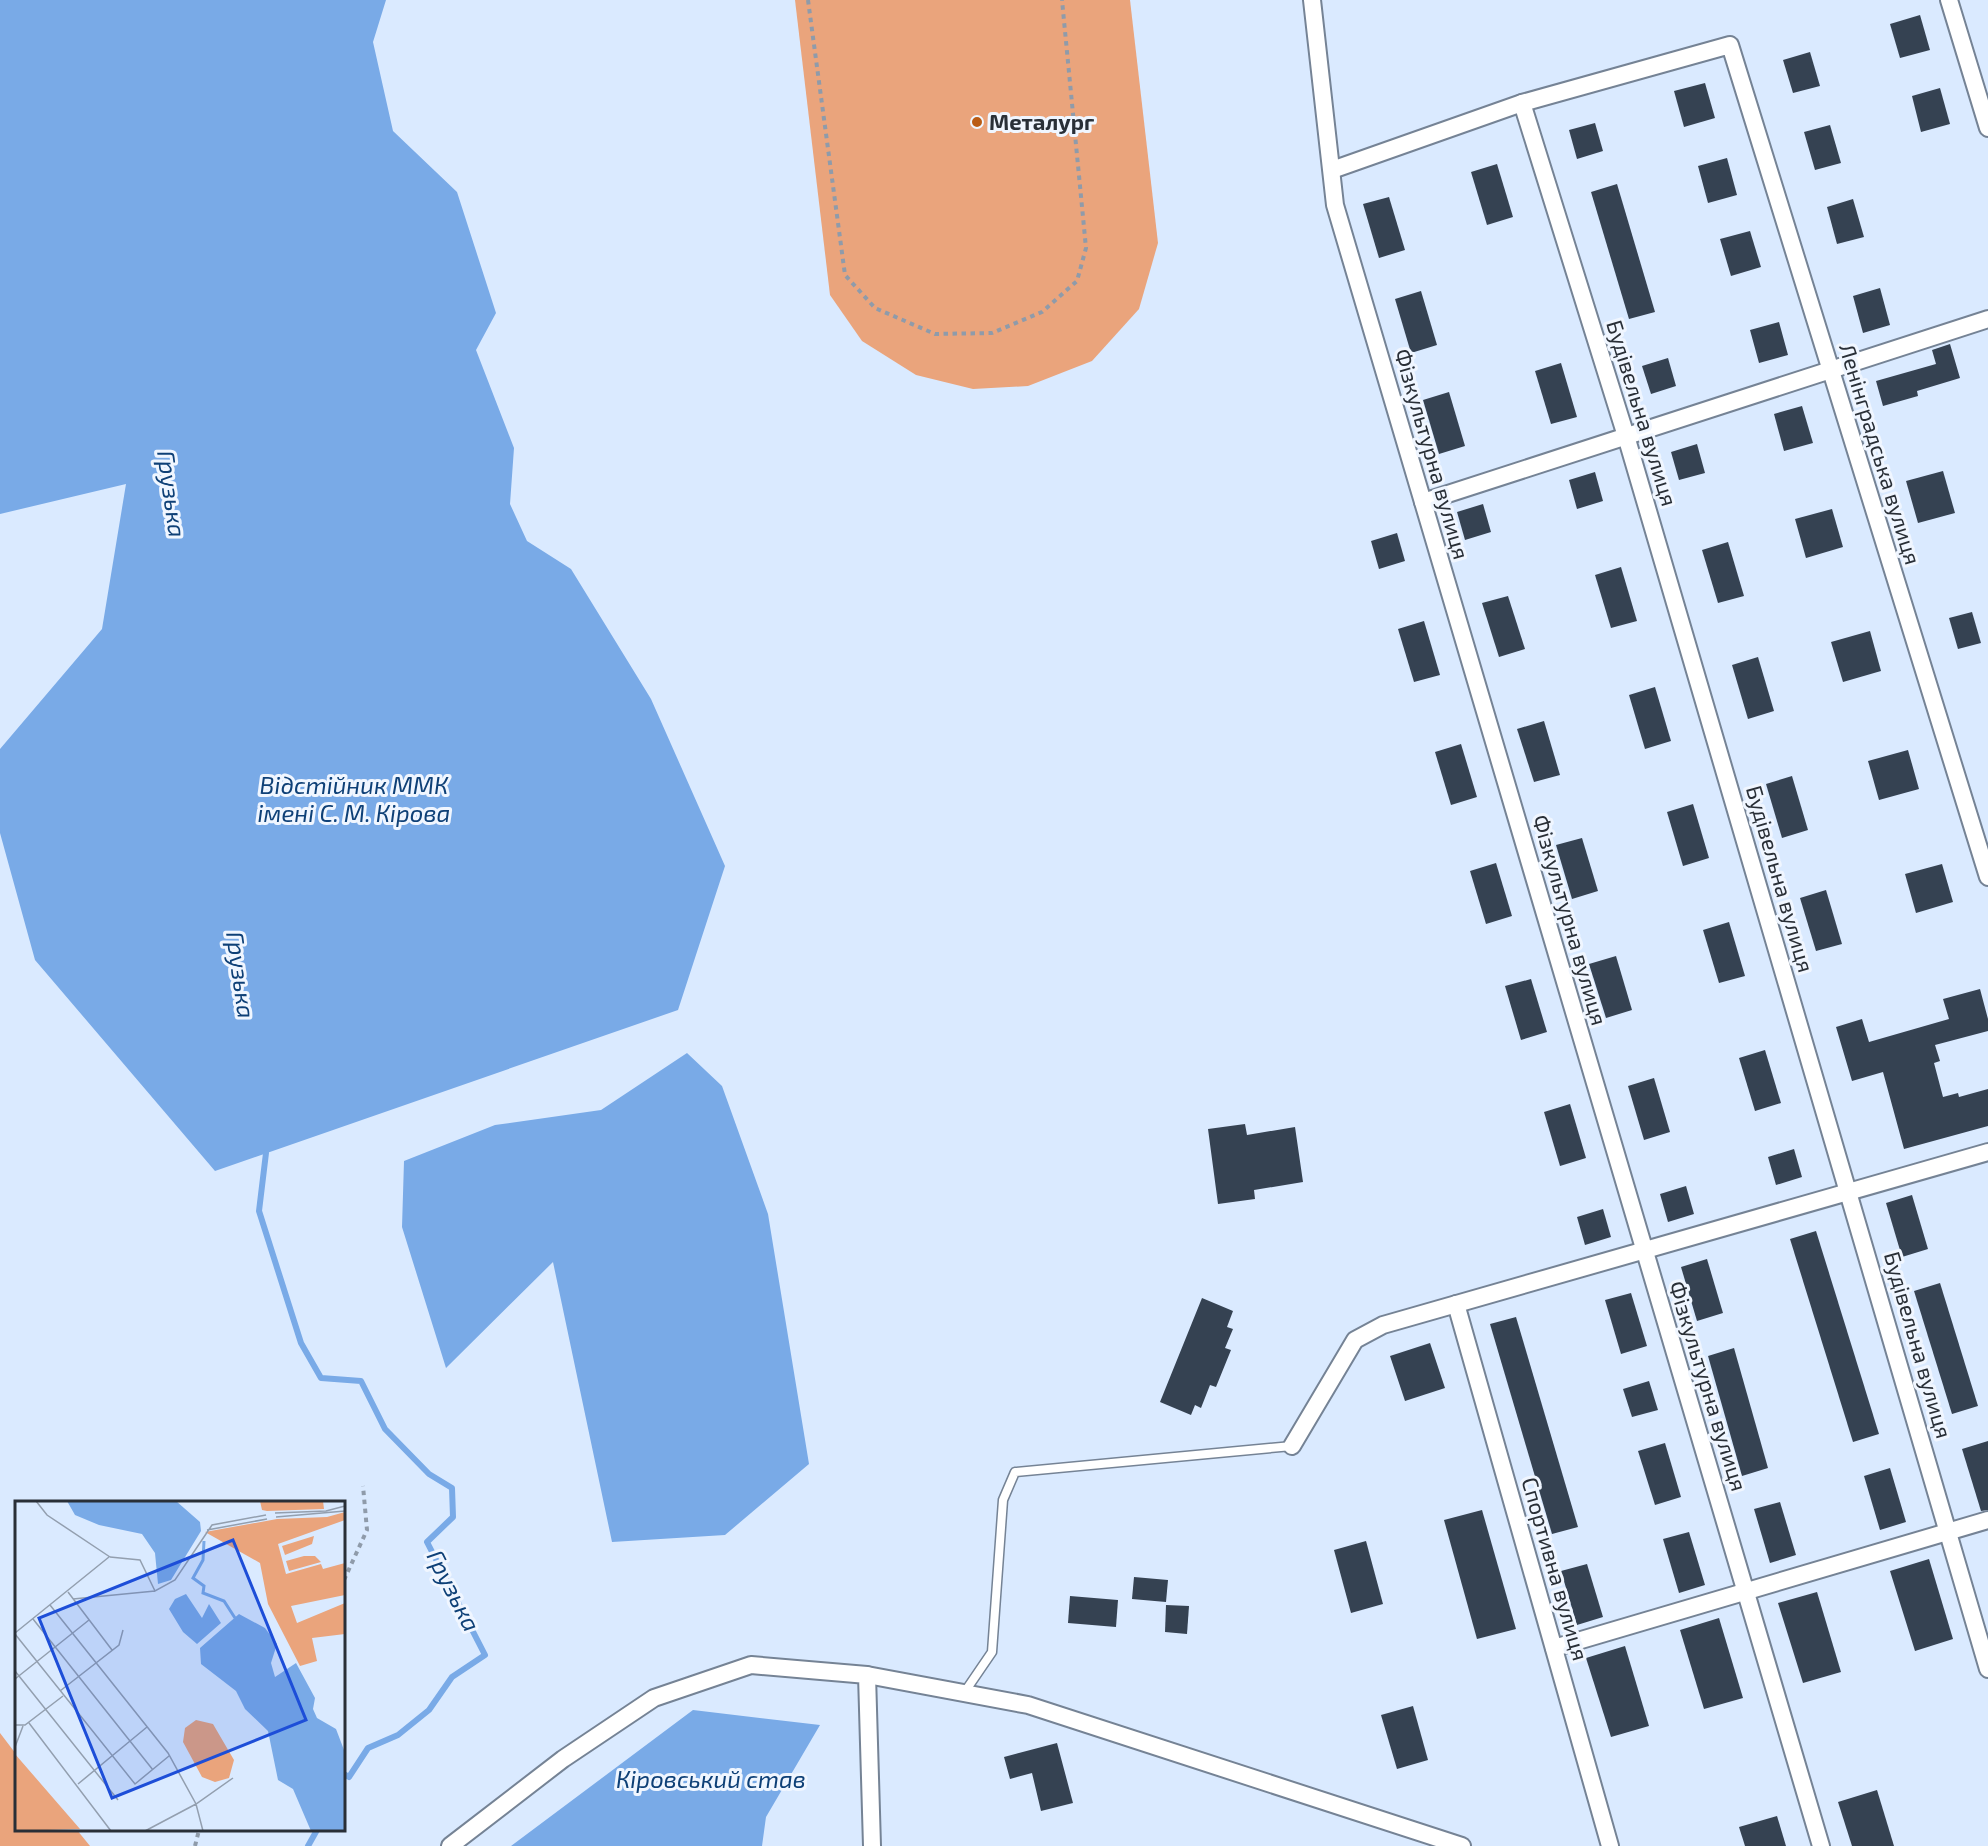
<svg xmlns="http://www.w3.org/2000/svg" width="1988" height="1846" font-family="'Exo 2',sans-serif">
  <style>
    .green { fill: #eaa47c }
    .water { fill: #79aae7 }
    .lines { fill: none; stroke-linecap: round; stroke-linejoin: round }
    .stream { stroke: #79aae7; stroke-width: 6 }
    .building { fill: #354252 }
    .lane-casing { stroke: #758395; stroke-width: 11 }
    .street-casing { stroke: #758395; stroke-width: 20 }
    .path { stroke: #8f9baa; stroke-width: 4; stroke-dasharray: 4.5 4.5; stroke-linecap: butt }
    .lane { stroke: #fff; stroke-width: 8 }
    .street { stroke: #fff; stroke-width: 16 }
    .poi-dot { fill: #ba5b14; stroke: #f0f6ff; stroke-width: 2 }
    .labels { text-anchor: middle; stroke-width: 6; stroke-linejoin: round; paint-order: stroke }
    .poi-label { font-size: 22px; font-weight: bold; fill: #292f37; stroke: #f0f6ff; text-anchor: start }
    .street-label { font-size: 22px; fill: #292f37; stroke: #f0f6ff }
    .water-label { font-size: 24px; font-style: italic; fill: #0e4077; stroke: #f0f6ff }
    .inset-river { fill: none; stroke: #79aae7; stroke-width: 3 }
    .inset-road { fill: none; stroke: #939faf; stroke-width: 1.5 }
    .view { fill: #1d4ed8; fill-opacity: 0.15; stroke: #1d4ed8; stroke-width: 3 }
    .inset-edge { fill: none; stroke: #292f37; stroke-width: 3 }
  </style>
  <rect width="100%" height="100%" fill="#daeaff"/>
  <g class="green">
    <polygon points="795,0 1130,0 1158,243 1139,309 1092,361 1028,386 973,389 916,375 862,341 830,295"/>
    <polygon points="0,1733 16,1754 16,1830 77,1830 90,1846 0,1846"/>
  </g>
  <g class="water">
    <polygon points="0,0 386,0 373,42 393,131 457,192 496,313 476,350 514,448 510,504 527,541 571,569 651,699 725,866 678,1010 215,1171 35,960 0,833 0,749 102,629 126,484 0,514"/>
    <polygon points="687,1053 722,1086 768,1214 809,1464 725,1535 612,1542 553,1262 446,1368 402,1227 404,1161 495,1125 601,1110"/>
    <polygon points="693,1710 820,1725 766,1817 762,1846 511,1846"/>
  </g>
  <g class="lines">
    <g class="stream">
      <polyline points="266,1153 259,1211 301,1343 321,1378 361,1381 385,1429 429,1474 452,1488 453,1517 427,1542 485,1655 452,1677 429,1710 398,1735 368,1748 349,1777 344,1774"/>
      <polyline points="308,1846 317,1830"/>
    </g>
  </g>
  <g class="building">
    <polygon points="1920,15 1930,50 1900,58 1890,24"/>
    <polygon points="1810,52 1820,86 1793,93 1783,60"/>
    <polygon points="1705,83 1715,118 1684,127 1674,91"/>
    <polygon points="1940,88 1950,124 1921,132 1912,96"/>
    <polygon points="1595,123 1603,151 1577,159 1569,130"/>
    <polygon points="1830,125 1841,163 1815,170 1804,132"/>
    <polygon points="1727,158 1737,195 1708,203 1698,166"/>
    <polygon points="1497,164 1513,217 1487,225 1471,172"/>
    <polygon points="1617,184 1655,312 1629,319 1591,192"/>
    <polygon points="1389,197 1405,250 1379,258 1363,204"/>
    <polygon points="1853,199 1864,237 1837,244 1827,207"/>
    <polygon points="1750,231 1761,267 1731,276 1720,239"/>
    <polygon points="1880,288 1890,325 1863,333 1853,296"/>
    <polygon points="1421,291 1437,345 1411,353 1395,299"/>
    <polygon points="1779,322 1788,355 1759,363 1750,330"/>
    <polygon points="1950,344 1960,378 1917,391 1918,396 1883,406 1876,381 1936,364 1932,350"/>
    <polygon points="1668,358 1676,386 1651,394 1642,366"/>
    <polygon points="1561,363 1577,417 1551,424 1535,371"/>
    <polygon points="1449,392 1465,446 1439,454 1423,400"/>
    <polygon points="1802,406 1813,443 1784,451 1774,414"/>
    <polygon points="1697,444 1705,473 1679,480 1671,452"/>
    <polygon points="1943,471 1955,513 1918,523 1906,481"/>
    <polygon points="1595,472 1603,501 1577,509 1569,480"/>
    <polygon points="1483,504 1491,532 1465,540 1457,512"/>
    <polygon points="1832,509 1843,547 1806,558 1795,519"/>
    <polygon points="1397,533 1405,561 1379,569 1371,541"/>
    <polygon points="1728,542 1744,596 1718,603 1702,550"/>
    <polygon points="1621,567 1637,621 1611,628 1595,575"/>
    <polygon points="1508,596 1525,649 1499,657 1482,603"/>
    <polygon points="1972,612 1981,643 1958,649 1949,618"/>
    <polygon points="1424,621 1440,675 1414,682 1398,629"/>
    <polygon points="1870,631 1881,671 1843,682 1831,642"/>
    <polygon points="1758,657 1774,711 1748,719 1732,665"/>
    <polygon points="1655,687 1671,741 1645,749 1629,695"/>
    <polygon points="1544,721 1560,775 1534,782 1517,729"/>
    <polygon points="1461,744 1477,797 1451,805 1435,752"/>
    <polygon points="1908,750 1919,789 1879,800 1868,761"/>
    <polygon points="1792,776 1808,830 1782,838 1766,784"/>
    <polygon points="1693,804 1709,858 1683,866 1667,812"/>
    <polygon points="1582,838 1598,891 1572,899 1556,845"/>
    <polygon points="1496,863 1512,916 1486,924 1470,871"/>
    <polygon points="1942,864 1953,902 1916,913 1905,874"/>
    <polygon points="1826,890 1842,944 1816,951 1800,898"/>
    <polygon points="1729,922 1745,976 1719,983 1703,930"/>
    <polygon points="1616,956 1632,1010 1606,1018 1589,964"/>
    <polygon points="1531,979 1547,1032 1521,1040 1505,986"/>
    <polygon points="1980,989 1988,1019 1988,1031 1935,1045 1940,1061 1934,1063 1943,1097 1958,1093 1959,1097 1988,1089 1988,1126 1904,1149 1883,1072 1852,1081 1836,1027 1862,1019 1869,1042 1949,1019 1943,999"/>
    <polygon points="1765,1050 1781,1103 1755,1111 1739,1058"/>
    <polygon points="1654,1078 1670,1132 1644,1140 1628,1086"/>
    <polygon points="1570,1104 1586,1158 1560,1166 1544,1112"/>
    <polygon points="1245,1124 1247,1135 1295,1127 1303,1182 1254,1190 1255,1199 1218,1204 1208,1129"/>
    <polygon points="1794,1149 1802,1177 1776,1185 1768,1157"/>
    <polygon points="1686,1186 1694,1214 1668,1222 1660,1194"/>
    <polygon points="1912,1195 1928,1249 1902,1257 1886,1203"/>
    <polygon points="1603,1209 1611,1237 1585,1245 1577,1217"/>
    <polygon points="1816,1231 1879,1434 1853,1442 1790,1239"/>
    <polygon points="1707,1259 1723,1313 1697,1321 1681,1267"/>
    <polygon points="1940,1283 1978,1406 1952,1414 1914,1291"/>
    <polygon points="1631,1293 1647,1346 1621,1354 1605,1300"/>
    <polygon points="1202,1298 1233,1311 1227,1327 1233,1329 1225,1348 1231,1350 1216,1387 1210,1385 1201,1408 1195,1405 1191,1415 1160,1402"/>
    <polygon points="1516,1317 1578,1527 1552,1534 1490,1324"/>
    <polygon points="1430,1343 1445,1388 1405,1401 1390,1356"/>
    <polygon points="1734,1348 1768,1468 1742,1476 1708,1356"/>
    <polygon points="1649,1381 1658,1410 1632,1417 1623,1389"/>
    <polygon points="1988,1441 1988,1510 1981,1511 1962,1449"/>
    <polygon points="1665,1443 1681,1497 1655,1505 1638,1451"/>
    <polygon points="1890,1468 1906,1522 1880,1530 1864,1476"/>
    <polygon points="1780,1502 1796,1555 1770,1563 1754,1509"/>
    <polygon points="1482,1510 1516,1629 1477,1639 1444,1520"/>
    <polygon points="1689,1532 1705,1585 1679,1593 1663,1539"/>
    <polygon points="1366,1541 1383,1604 1351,1613 1334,1550"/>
    <polygon points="1929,1559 1953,1639 1915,1651 1890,1571"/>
    <polygon points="1587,1564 1603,1617 1577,1625 1561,1571"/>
    <polygon points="1134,1577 1168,1580 1166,1602 1132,1599"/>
    <polygon points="1817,1592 1841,1672 1803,1683 1778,1603"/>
    <polygon points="1070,1596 1118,1600 1116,1627 1068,1623"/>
    <polygon points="1166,1605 1189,1606 1187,1634 1165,1632"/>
    <polygon points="1719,1618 1743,1698 1704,1709 1680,1630"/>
    <polygon points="1625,1646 1649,1726 1611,1737 1586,1658"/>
    <polygon points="1413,1706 1428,1760 1397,1769 1381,1715"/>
    <polygon points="1057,1743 1073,1803 1041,1811 1032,1773 1010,1779 1004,1757"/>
    <polygon points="1877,1790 1894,1846 1852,1846 1838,1802"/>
    <polygon points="1777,1816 1786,1846 1745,1846 1739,1827"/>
  </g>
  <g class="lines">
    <defs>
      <polyline id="lane" points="964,1693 992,1652 1003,1500 1015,1472 1292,1446"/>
      <g id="street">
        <polyline points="1312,0 1335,205 1821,1846"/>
        <polyline points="1949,0 1988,128"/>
        <polyline points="1522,103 1626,436 1988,1669"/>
        <polyline points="1332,170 1522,103 1730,45 1988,877"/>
        <polyline points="1423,502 1988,319"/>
        <polyline points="1456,1304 1610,1846"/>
        <polyline points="1292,1446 1355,1340 1383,1325 1988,1152"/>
        <polyline points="1554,1648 1988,1520"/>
        <polyline points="867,1675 1028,1705 1462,1846"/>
        <polyline points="450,1846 563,1759 654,1698 751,1665 867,1675 872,1846"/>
      </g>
    </defs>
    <use href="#lane" class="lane-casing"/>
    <use href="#street" class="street-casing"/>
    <g class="path">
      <polyline points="808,0 845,275 875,308 935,334 992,333 1042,312 1077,281 1086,248 1062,0"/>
      <polyline points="344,1580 367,1530 363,1486"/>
      <polyline points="195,1846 199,1830"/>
    </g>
    <use href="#lane" class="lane"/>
    <use href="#street" class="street"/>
  </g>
  <circle class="poi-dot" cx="977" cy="122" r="6"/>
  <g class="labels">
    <g class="poi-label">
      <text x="989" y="130">Металург</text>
    </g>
    <g class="street-label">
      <text transform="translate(1642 413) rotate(73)" y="8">Будівельна вулиця</text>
      <text transform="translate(1432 454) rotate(74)" y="8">Фiзкультурна вулиця</text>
      <text transform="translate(1880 454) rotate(73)" y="8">Ленінградська вулиця</text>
      <text transform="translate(1780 879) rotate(74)" y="8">Будівельна вулиця</text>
      <text transform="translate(1570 920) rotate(74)" y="8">Фiзкультурна вулиця</text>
      <text transform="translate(1918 1345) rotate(74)" y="8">Будівельна вулиця</text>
      <text transform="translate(1708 1386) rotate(73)" y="8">Фiзкультурна вулиця</text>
      <text transform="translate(1555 1569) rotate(74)" y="8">Спортивна вулиця</text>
    </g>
    <g class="water-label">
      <text transform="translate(171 494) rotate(82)" y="8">Грузька</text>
      <text x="354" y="794">Відстійник ММК<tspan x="354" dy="28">імені С. М. Кірова</tspan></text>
      <text transform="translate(240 975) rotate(82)" y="8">Грузька</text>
      <text transform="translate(453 1591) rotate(63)" y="8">Грузька</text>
      <text x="711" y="1788">Кіровський став</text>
    </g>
  </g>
  <g transform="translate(15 1501)">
    <rect width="330" height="330" fill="#daeaff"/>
    <path d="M245,0H308L309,8L252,10L247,9ZM330,11V19L263,43L271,73L306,63L308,68L330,62V94L276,105L282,122L330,102V133L297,137L302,160L285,165L253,103L245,62L190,31L262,18L312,16ZM299,35L297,43L270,54L267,45ZM289,55H300L306,61L274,70L271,60ZM181,219L198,223L219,259L214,277L200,281L187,276L168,241L170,227ZM0,253L65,328L0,330Z" fill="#eaa47c"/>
    <path d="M52,0H161L185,21L186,30L156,79L143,83L140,52L127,33L84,24L60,14ZM171,93L187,117L194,103L206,122L182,143L168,131L154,108L160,98ZM224,113L250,127L262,143L256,162L260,176L281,162L300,197L298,208L302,217L321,228L329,249L330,330H296L278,288L263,279L253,230L230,208L221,190L186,163L185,147Z" fill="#79aae7"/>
    <path class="inset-river" d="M189,40L188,59L178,77L189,85L188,92L209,100L220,117"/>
    <path class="inset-road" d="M21,0L32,14L95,56M260,12L311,10L330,5M261,16L330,10M192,29L252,18M95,56L125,59L140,90L160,79L197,24L251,14M53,91L97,149M58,98L140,90M35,104L153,252L181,303L188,330M18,118L138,269M0,132L94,56M0,133L120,283L154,255M0,170L103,299M0,178L74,119M45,190L104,144L108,129M14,222L96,330M0,224H10L48,195M0,246L8,225M63,283L132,226M130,330L181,303L218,277"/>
    <path class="view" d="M218,39L291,219L97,297L24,117Z"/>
    <rect width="330" height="330" class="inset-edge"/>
  </g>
</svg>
